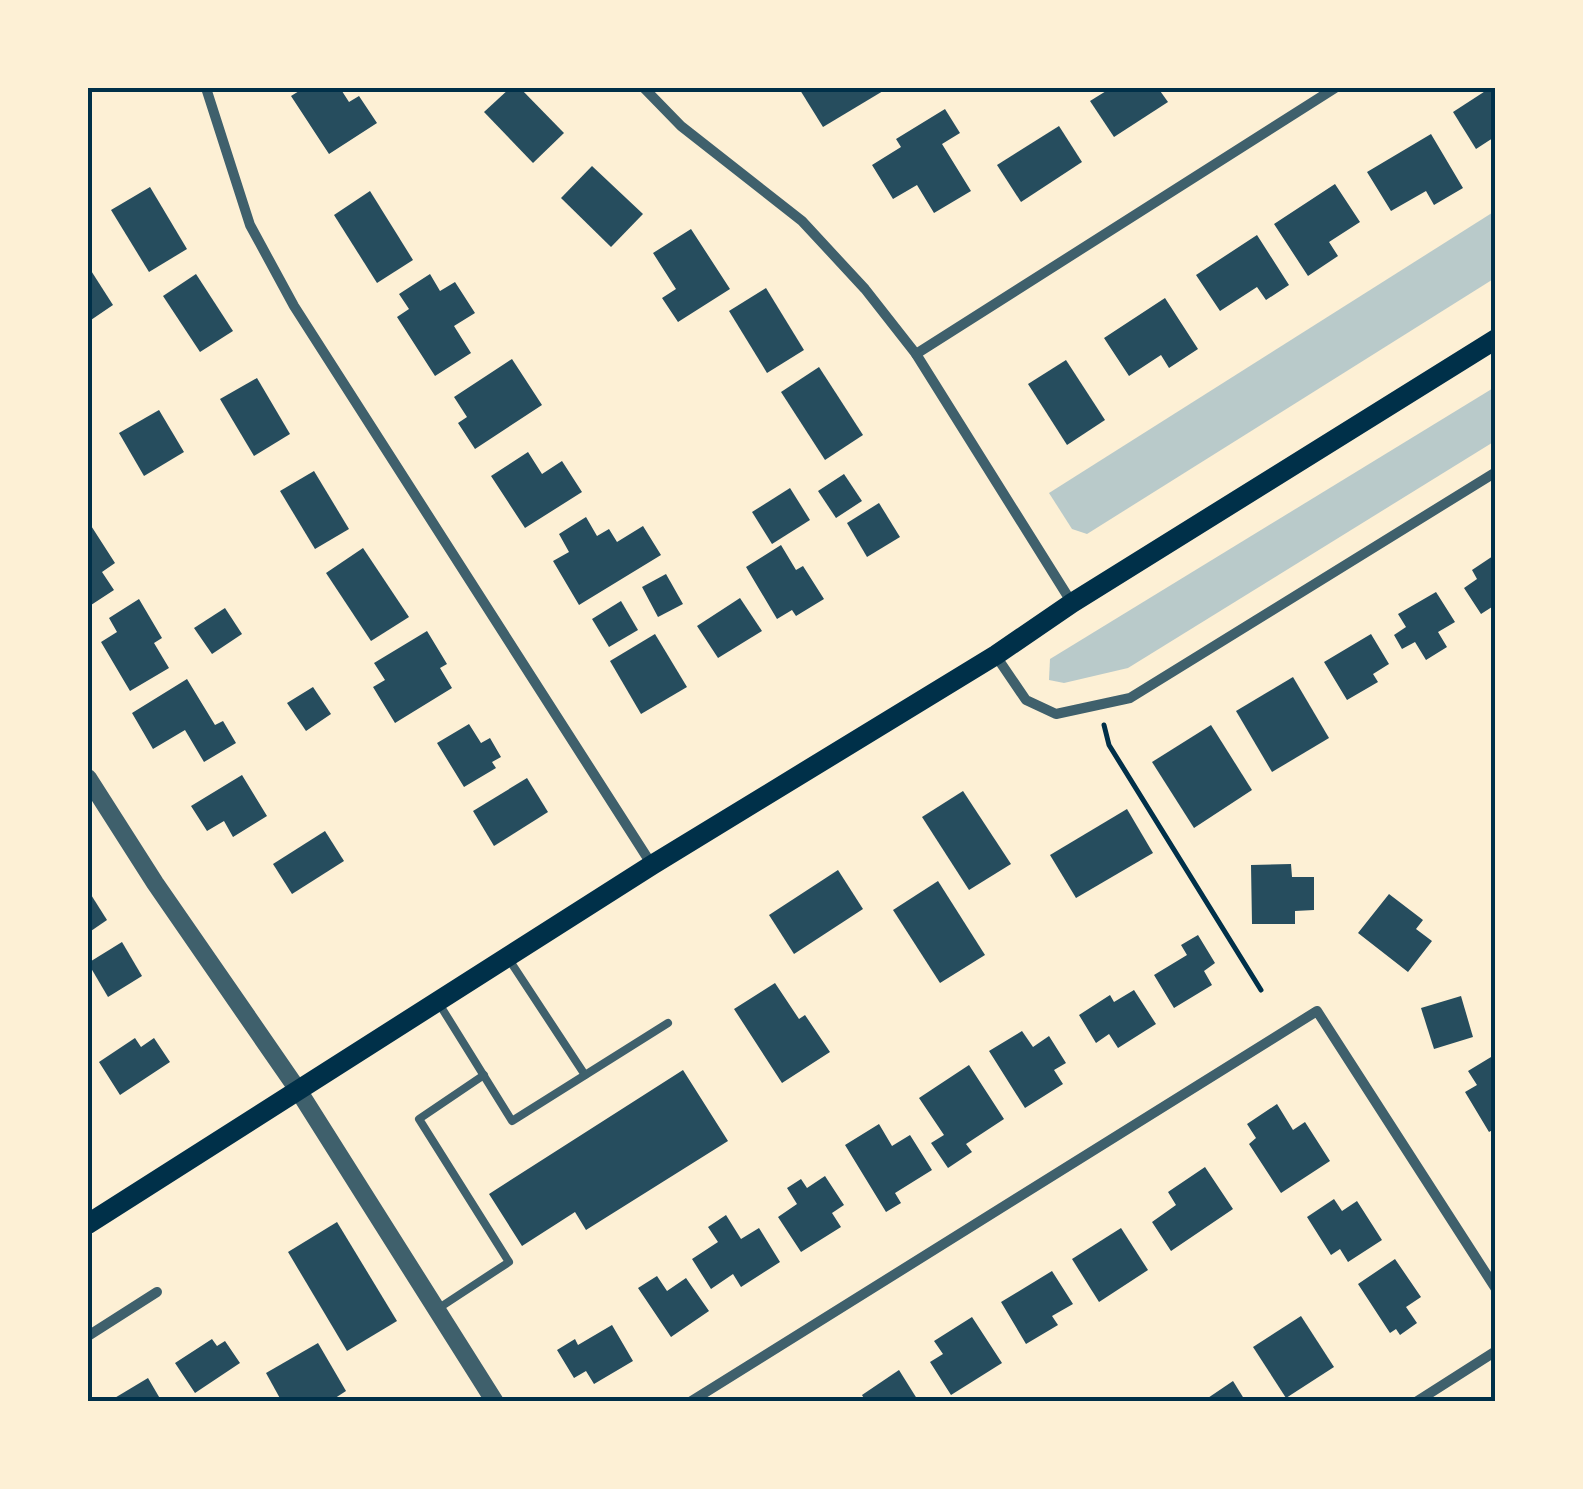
<svg xmlns="http://www.w3.org/2000/svg" width="1583" height="1489" font-family="Karla,sans-serif">
  <style>
    .green { fill: #b9caca }
    .building { fill: #264d5e }
    .lines { fill: none; stroke-linecap: round; stroke-linejoin: round }
    .path { stroke: #003049; stroke-width: 5 }
    .service { stroke: #3f606c; stroke-width: 8 }
    .minor { stroke: #3f606c; stroke-width: 10 }
    .tertiary { stroke: #3f606c; stroke-width: 18 }
    .secondary { stroke: #003049; stroke-width: 20 }
    .neatline { fill: none; stroke: #003049; stroke-width: 4 }
  </style>
  <rect width="100%" height="100%" fill="#fdf0d5"/>
  <g class="green">
    <polygon points="1495,211 1495,278 1087,534 1072,529 1049,493"/>
    <polygon points="1495,387 1495,441 1128,668 1064,683 1049,680 1050,659"/>
  </g>
  <g class="building">
    <polygon points="304,88 340,88 349,102 359,96 377,123 329,154 291,96"/>
    <polygon points="510,88 520,88 564,133 533,163 484,112"/>
    <polygon points="804,88 888,88 823,127 800,90"/>
    <polygon points="1111,88 1158,88 1168,102 1114,137 1090,101"/>
    <polygon points="1490,88 1496,88 1496,136 1476,149 1453,112"/>
    <polygon points="945,109 960,133 942,144 971,191 934,213 917,185 893,199 872,165 901,147 896,139"/>
    <polygon points="1059,126 1082,162 1021,202 997,165"/>
    <polygon points="1431,134 1463,188 1434,205 1426,191 1391,211 1367,172"/>
    <polygon points="592,166 643,214 611,247 561,198"/>
    <polygon points="1335,184 1360,222 1329,242 1338,256 1308,276 1274,224"/>
    <polygon points="150,187 187,249 149,272 111,210"/>
    <polygon points="370,191 413,260 377,283 334,215"/>
    <polygon points="691,229 730,289 678,322 662,298 676,289 653,253"/>
    <polygon points="1257,235 1289,285 1266,300 1257,287 1220,311 1196,275"/>
    <polygon points="88,266 113,305 88,322"/>
    <polygon points="196,274 233,331 200,352 163,296"/>
    <polygon points="430,274 440,291 455,282 475,313 454,326 471,353 435,376 397,317 409,309 399,294"/>
    <polygon points="766,288 804,350 767,373 729,311"/>
    <polygon points="1165,298 1198,349 1169,368 1161,355 1129,376 1104,338"/>
    <polygon points="512,359 542,405 475,449 458,423 467,417 454,397"/>
    <polygon points="1066,360 1105,420 1067,445 1028,384"/>
    <polygon points="819,367 863,435 825,460 781,392"/>
    <polygon points="257,378 290,434 254,456 220,399"/>
    <polygon points="159,410 184,452 144,476 119,433"/>
    <polygon points="528,452 542,474 562,461 582,492 525,528 491,476"/>
    <polygon points="314,471 349,529 315,549 280,491"/>
    <polygon points="844,474 862,501 836,518 818,491"/>
    <polygon points="790,488 810,520 772,544 752,512"/>
    <polygon points="879,503 900,537 867,557 847,523"/>
    <polygon points="586,517 597,536 609,529 617,542 643,526 661,555 579,605 553,561 569,552 559,534"/>
    <polygon points="88,521 115,563 102,572 114,590 88,607"/>
    <polygon points="781,545 796,570 803,566 824,599 796,616 792,610 777,619 746,567"/>
    <polygon points="363,548 409,617 371,641 326,573"/>
    <polygon points="1496,554 1496,596 1491,599 1495,605 1481,614 1464,588 1477,579 1472,570"/>
    <polygon points="666,574 683,604 658,617 642,587"/>
    <polygon points="1436,592 1455,622 1438,632 1447,647 1426,660 1415,642 1402,649 1394,635 1406,627 1398,614"/>
    <polygon points="740,598 762,631 718,658 697,626"/>
    <polygon points="139,599 162,638 154,643 169,668 130,691 101,642 117,632 109,618"/>
    <polygon points="621,601 638,630 609,647 592,619"/>
    <polygon points="225,608 242,634 212,654 194,628"/>
    <polygon points="427,631 447,664 440,668 452,688 395,723 373,687 385,680 374,663"/>
    <polygon points="655,634 687,687 641,714 610,661"/>
    <polygon points="1371,634 1389,664 1373,674 1378,682 1347,700 1324,662"/>
    <polygon points="1293,677 1329,738 1272,772 1236,711"/>
    <polygon points="187,679 215,725 223,721 236,743 204,762 185,730 153,749 132,713"/>
    <polygon points="313,687 331,714 306,731 287,703"/>
    <polygon points="469,724 481,743 490,738 501,757 492,762 496,768 464,787 437,743"/>
    <polygon points="1211,725 1252,790 1194,828 1152,762"/>
    <polygon points="242,775 267,816 233,837 224,821 207,831 191,806"/>
    <polygon points="527,778 548,812 494,846 473,811"/>
    <polygon points="963,791 1011,864 969,890 922,817"/>
    <polygon points="1127,809 1153,853 1076,898 1050,855"/>
    <polygon points="325,831 344,861 292,894 273,864"/>
    <polygon points="1291,864 1292,877 1314,877 1314,910 1295,911 1295,924 1252,924 1251,865"/>
    <polygon points="838,870 863,909 794,954 769,915"/>
    <polygon points="938,881 985,955 940,983 893,910"/>
    <polygon points="88,890 107,920 88,933"/>
    <polygon points="1389,894 1423,920 1416,929 1432,941 1408,972 1358,933"/>
    <polygon points="1198,935 1215,963 1204,971 1212,985 1174,1008 1154,975 1187,955 1181,945"/>
    <polygon points="122,942 142,976 108,997 88,963"/>
    <polygon points="775,983 799,1019 805,1015 830,1052 782,1083 734,1009"/>
    <polygon points="1134,990 1156,1024 1118,1048 1109,1034 1096,1043 1079,1015 1110,995 1114,1002"/>
    <polygon points="1461,996 1473,1037 1434,1049 1421,1008"/>
    <polygon points="1022,1031 1033,1047 1049,1036 1066,1063 1054,1070 1063,1084 1025,1108 989,1051"/>
    <polygon points="135,1038 141,1047 154,1038 170,1062 120,1095 99,1062"/>
    <polygon points="1496,1054 1496,1128 1489,1132 1465,1092 1477,1085 1468,1071"/>
    <polygon points="969,1065 1004,1119 966,1144 972,1152 948,1168 931,1143 944,1135 919,1098"/>
    <polygon points="683,1070 728,1141 586,1230 575,1212 522,1246 489,1194"/>
    <polygon points="1277,1104 1293,1130 1305,1122 1330,1161 1281,1193 1249,1144 1256,1138 1247,1124"/>
    <polygon points="879,1124 892,1146 910,1135 932,1170 895,1193 901,1203 886,1212 845,1145"/>
    <polygon points="1205,1167 1233,1209 1171,1251 1152,1222 1176,1205 1168,1192"/>
    <polygon points="825,1176 844,1205 832,1213 841,1227 801,1252 778,1217 797,1204 787,1188 801,1179 807,1188"/>
    <polygon points="1334,1199 1342,1211 1357,1201 1382,1240 1348,1262 1340,1249 1331,1255 1307,1217"/>
    <polygon points="726,1215 741,1239 759,1228 780,1262 741,1287 733,1274 711,1289 692,1259 718,1242 708,1227"/>
    <polygon points="337,1222 397,1321 347,1351 288,1252"/>
    <polygon points="1121,1228 1148,1270 1099,1302 1072,1259"/>
    <polygon points="1395,1259 1421,1297 1406,1307 1417,1323 1400,1335 1396,1329 1390,1333 1358,1284"/>
    <polygon points="1052,1271 1073,1304 1052,1316 1058,1325 1026,1344 1001,1302"/>
    <polygon points="657,1276 667,1291 686,1278 709,1311 671,1337 638,1288"/>
    <polygon points="1301,1316 1334,1367 1286,1398 1253,1347"/>
    <polygon points="972,1317 1002,1363 951,1395 930,1362 943,1354 934,1341"/>
    <polygon points="612,1325 633,1361 594,1384 586,1371 574,1378 557,1350 575,1339 578,1345"/>
    <polygon points="212,1339 217,1346 225,1341 240,1363 195,1393 175,1363"/>
    <polygon points="318,1343 346,1391 329,1402 282,1402 266,1373"/>
    <polygon points="899,1370 919,1402 866,1402 862,1395"/>
    <polygon points="148,1378 162,1402 115,1402 113,1399"/>
    <polygon points="1233,1381 1246,1402 1202,1402"/>
  </g>
  <g class="lines">
    <polyline class="path" points="1104,725 1109,745 1261,990"/>
    <g class="service">
      <polyline points="508,958 585,1075"/>
      <polyline points="438,1002 512,1121 668,1023"/>
      <polyline points="439,1308 509,1262 419,1119 484,1075"/>
    </g>
    <g class="minor">
      <polyline points="206,88 250,225 294,306 652,865"/>
      <polyline points="644,88 681,126 802,221 865,289 916,354 1072,603"/>
      <polyline points="916,354 1335,88"/>
      <polyline points="996,656 1026,700 1056,714 1130,698 1496,472"/>
      <polyline points="88,1336 157,1292"/>
      <polyline points="690,1402 1317,1011 1496,1289"/>
      <polyline points="1416,1402 1496,1351"/>
    </g>
    <polyline class="tertiary" points="88,778 155,883 298,1090 495,1402"/>
    <polyline class="secondary" points="88,1224 652,865 996,655 1072,603 1496,339"/>
  </g>
  <rect width="1583" height="1489" fill="none" stroke="#fdf0d5" stroke-width="180"/>
  <rect x="90" y="90" width="1403" height="1309" class="neatline"/>
</svg>
